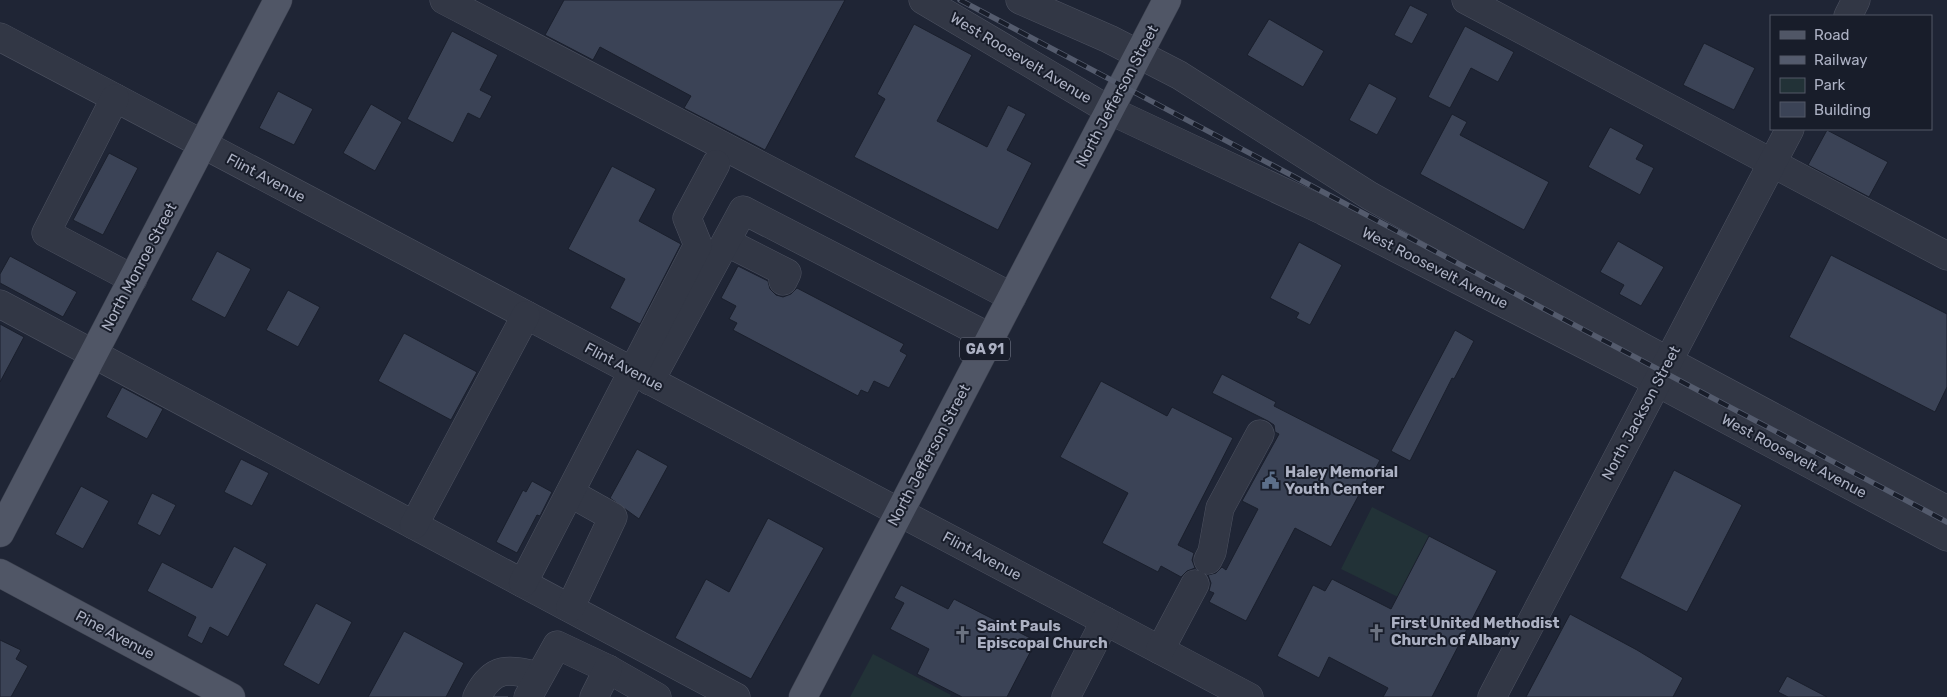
<svg xmlns="http://www.w3.org/2000/svg" width="1947" height="697" font-family="Rubik,sans-serif">
  <style>
    .green { fill: #223237 }
    .building { fill: #3b4356; stroke: #1a1f2c }
    .lines { fill: none; stroke-linecap: round; stroke-linejoin: round }
    .minor-tunnel { stroke: #3b4151; stroke-width: 28; stroke-dasharray: 28 14; stroke-linecap: butt }
    .minor-casing { stroke: #4d5261; stroke-width: 29 }
    .major-casing { stroke: #3c414f; stroke-width: 29 }
    .minor { stroke: #323745; stroke-width: 28 }
    .major { stroke: #505666; stroke-width: 28 }
    .rail-casing { stroke: #545b6d; stroke-width: 5.5 }
    .rail { stroke: #181d2a; stroke-width: 4; stroke-dasharray: 11; stroke-linecap: butt }
    .labels { text-anchor: middle; stroke-width: 4; stroke-linejoin: round; paint-order: stroke }
    .shield { fill: #181d2a; stroke: #808595; stroke-width: 1 }
    .shield-label { font-size: 14px; font-weight: bold; fill: #acb1c3 }
    .street-label { font-size: 15px; fill: #acb1c3; stroke: #181d2a }
    .poi-label { font-size: 15px; font-weight: bold; fill: #acb1c3; stroke: #181d2a; text-anchor: start }
  </style>
  <rect width="100%" height="100%" fill="#1f2535"/>
  <g class="green">
    <polygon points="1372,507 1429,536 1398,597 1341,569"/>
    <polygon points="873,654 951,695 950,697 850,697"/>
  </g>
  <g class="building">
    <polygon points="564,0 845,0 765,150 684,108 691,96 600,47 593,60 545,35"/>
    <polygon points="1410,5 1428,14 1412,44 1394,35"/>
    <polygon points="1269,19 1324,51 1303,87 1247,55"/>
    <polygon points="914,24 972,55 937,121 987,147 1008,105 1026,114 1007,150 1032,163 998,230 854,157 885,99 877,94"/>
    <polygon points="1465,26 1514,52 1498,82 1471,68 1450,108 1428,97"/>
    <polygon points="452,31 498,55 480,90 492,96 480,119 468,113 453,143 407,119"/>
    <polygon points="1704,43 1755,68 1734,110 1683,85"/>
    <polygon points="1369,83 1397,98 1377,135 1349,120"/>
    <polygon points="278,91 313,109 294,145 259,128"/>
    <polygon points="371,104 402,122 375,171 343,153"/>
    <polygon points="1452,114 1467,122 1460,135 1549,182 1524,230 1420,174"/>
    <polygon points="1610,127 1644,145 1636,159 1654,168 1640,195 1588,167"/>
    <polygon points="1827,130 1888,162 1869,197 1808,165"/>
    <polygon points="109,153 138,168 103,235 73,220"/>
    <polygon points="612,166 656,189 639,221 681,244 640,324 610,308 625,279 568,249"/>
    <polygon points="1618,241 1664,267 1641,306 1619,294 1624,285 1600,272"/>
    <polygon points="1299,242 1342,265 1310,325 1296,318 1299,313 1270,298"/>
    <polygon points="217,251 251,269 225,318 191,300"/>
    <polygon points="1831,255 1947,314 1947,387 1935,412 1789,337"/>
    <polygon points="10,256 77,292 63,317 0,283 0,274"/>
    <polygon points="738,266 768,281 770,289 776,295 783,297 791,294 797,288 904,344 900,351 907,355 889,388 874,381 868,393 861,390 858,396 733,330 737,323 729,319 736,306 721,298"/>
    <polygon points="288,290 320,307 298,347 266,330"/>
    <polygon points="0,324 24,337 0,382"/>
    <polygon points="1455,330 1474,341 1454,379 1452,378 1410,461 1391,451"/>
    <polygon points="404,333 477,372 451,420 378,381"/>
    <polygon points="1222,374 1276,402 1274,406 1380,460 1370,479 1368,478 1331,547 1295,528 1246,621 1209,602 1214,593 1209,591 1211,583 1208,575 1216,573 1222,567 1226,570 1258,509 1242,501 1279,434 1275,432 1274,425 1268,421 1212,393"/>
    <polygon points="1101,381 1167,416 1172,407 1233,438 1178,545 1194,553 1192,560 1195,568 1187,571 1181,577 1161,566 1158,572 1102,543 1128,493 1060,457"/>
    <polygon points="122,387 163,409 147,439 106,417"/>
    <polygon points="637,449 668,466 639,519 610,498"/>
    <polygon points="241,459 269,473 252,506 224,492"/>
    <polygon points="1674,470 1742,505 1687,612 1620,578"/>
    <polygon points="532,481 552,492 540,516 537,515 517,553 496,542 523,490 526,492"/>
    <polygon points="81,486 109,501 83,549 55,534"/>
    <polygon points="152,493 176,505 160,536 137,524"/>
    <polygon points="768,518 824,548 751,679 675,638 706,579 729,592"/>
    <polygon points="1429,536 1497,571 1432,697 1383,697 1388,688 1329,657 1319,678 1277,656 1313,585 1325,591 1332,579 1391,609"/>
    <polygon points="234,546 267,564 228,637 210,627 202,644 187,636 196,617 147,591 162,562 212,588"/>
    <polygon points="901,585 948,609 954,599 1036,641 1007,697 962,697 917,674 929,649 890,629 904,603 894,598"/>
    <polygon points="316,603 352,622 319,685 283,665"/>
    <polygon points="1570,614 1637,650 1683,678 1673,697 1526,697"/>
    <polygon points="404,631 464,663 446,697 368,697"/>
    <polygon points="0,640 21,650 16,659 28,666 11,697 0,697"/>
    <polygon points="1787,676 1827,697 1788,697 1778,692"/>
  </g>
  <g class="lines">
    <polyline class="minor-tunnel" points="494,697 494,696"/>
    <defs>
      <g id="minor">
        <polyline points="444,0 1012,297"/>
        <polyline points="923,0 1109,110 1324,211 1632,369 1947,537"/>
        <polyline points="1020,0 1109,39 1179,75 1370,196 1642,347 1947,510"/>
        <polyline points="1466,0 1947,256"/>
        <polyline points="1848,16 1856,0"/>
        <polyline points="0,37 1249,697"/>
        <polyline points="115,98 46,233 133,279"/>
        <polyline points="726,242 787,273 783,281"/>
        <polyline points="0,304 736,697"/>
        <polyline points="650,381 743,210 991,338"/>
        <polyline points="570,493 613,517 570,608"/>
        <polyline points="414,525 526,315"/>
        <polyline points="1208,560 1212,552 1220,508 1260,434"/>
        <polyline points="523,583 698,245 687,218 716,164"/>
        <polyline points="1160,650 1195,584"/>
        <path d="M477,697C493,665 509,669 539,676"/>
        <polyline points="528,697 557,645 608,669 657,697"/>
        <polyline points="594,697 608,669"/>
        <polyline points="1066,697 1105,621"/>
        <polyline points="1492,697 1790,129"/>
      </g>
      <g id="major">
        <polyline points="0,533 278,0"/>
        <polyline points="0,573 231,697"/>
        <polyline points="803,697 1167,0"/>
      </g>
    </defs>
    <use href="#minor" class="minor-casing"/>
    <use href="#major" class="major-casing"/>
    <use href="#minor" class="minor"/>
    <use href="#major" class="major"/>
    <defs>
      <polyline id="rail" points="960,0 1947,522"/>
    </defs>
    <use href="#rail" class="rail-casing"/>
    <use href="#rail" class="rail"/>
  </g>
  <defs>
    <symbol id="civic-bare" viewBox="-9 -9 18 18"><path d="M-.6-6.5H3V-4.5H.6V-3L4-1V1h2V6H-6V1h2V-1L-.6-3ZM-1.2 2.5V6h2.4V2.5Z" fill="#5c6f8a" stroke="#181d2a" stroke-width="2.5" paint-order="stroke"/></symbol>
    <symbol id="church-bare" viewBox="-9 -9 18 18"><path d="M-1.2-6h2.4v3.5h3.3v2.4h-3.3V6h-2.4V-.1h-3.3v-2.4h3.3Z" fill="#6b7280" stroke="#181d2a" stroke-width="2.5" paint-order="stroke"/></symbol>
  </defs>
  <g fill-rule="evenodd">
    <use href="#civic-bare" x="1258" y="468" width="25" height="25"/>
    <use href="#church-bare" x="1364" y="620" width="25" height="25"/>
    <use href="#church-bare" x="950" y="622" width="25" height="25"/>
  </g>
  <g class="labels">
    <rect class="shield" x="960" y="337.5" width="50" height="23" rx="4"/>
    <g class="shield-label">
      <text x="985" y="354">GA 91</text>
    </g>
    <g class="street-label">
      <text transform="translate(1021 58) rotate(31)" y="5">West Roosevelt Avenue</text>
      <text transform="translate(1117 96) rotate(-62)" y="5">North Jefferson Street</text>
      <text transform="translate(266 178) rotate(28)" y="5">Flint Avenue</text>
      <text transform="translate(139 267) rotate(-62)" y="5">North Monroe Street</text>
      <text transform="translate(1435 268) rotate(27)" y="5">West Roosevelt Avenue</text>
      <text transform="translate(624 367) rotate(28)" y="5">Flint Avenue</text>
      <text transform="translate(1641 413) rotate(-62)" y="5">North Jackson Street</text>
      <text transform="translate(929 455) rotate(-62)" y="5">North Jefferson Street</text>
      <text transform="translate(1794 456) rotate(28)" y="5">West Roosevelt Avenue</text>
      <text transform="translate(982 556) rotate(28)" y="5">Flint Avenue</text>
      <text transform="translate(115 635) rotate(28)" y="5">Pine Avenue</text>
    </g>
    <g class="poi-label">
      <text x="1285" y="477">Haley Memorial<tspan x="1285" dy="17">Youth Center</tspan></text>
      <text x="1391" y="628">First United Methodist<tspan x="1391" dy="17">Church of Albany</tspan></text>
      <text x="977" y="631">Saint Pauls<tspan x="977" dy="17">Episcopal Church</tspan></text>
    </g>
  </g>
  <rect x="1770" y="15" width="162" height="115" fill="#181d2a" stroke="#535867"/>
  <rect x="1780" y="31" width="25" height="8" fill="#505666" stroke="#535867"/>
  <text x="1814" y="40" font-size="15" fill="#acb1c3">Road</text>
  <rect x="1780" y="56" width="25" height="8" fill="#545b6d" stroke="#535867"/>
  <text x="1814" y="65" font-size="15" fill="#acb1c3">Railway</text>
  <rect x="1780" y="78" width="25" height="15" fill="#223237" stroke="#535867"/>
  <text x="1814" y="90" font-size="15" fill="#acb1c3">Park</text>
  <rect x="1780" y="102" width="25" height="15" fill="#3b4356" stroke="#535867"/>
  <text x="1814" y="115" font-size="15" fill="#acb1c3">Building</text>
</svg>
